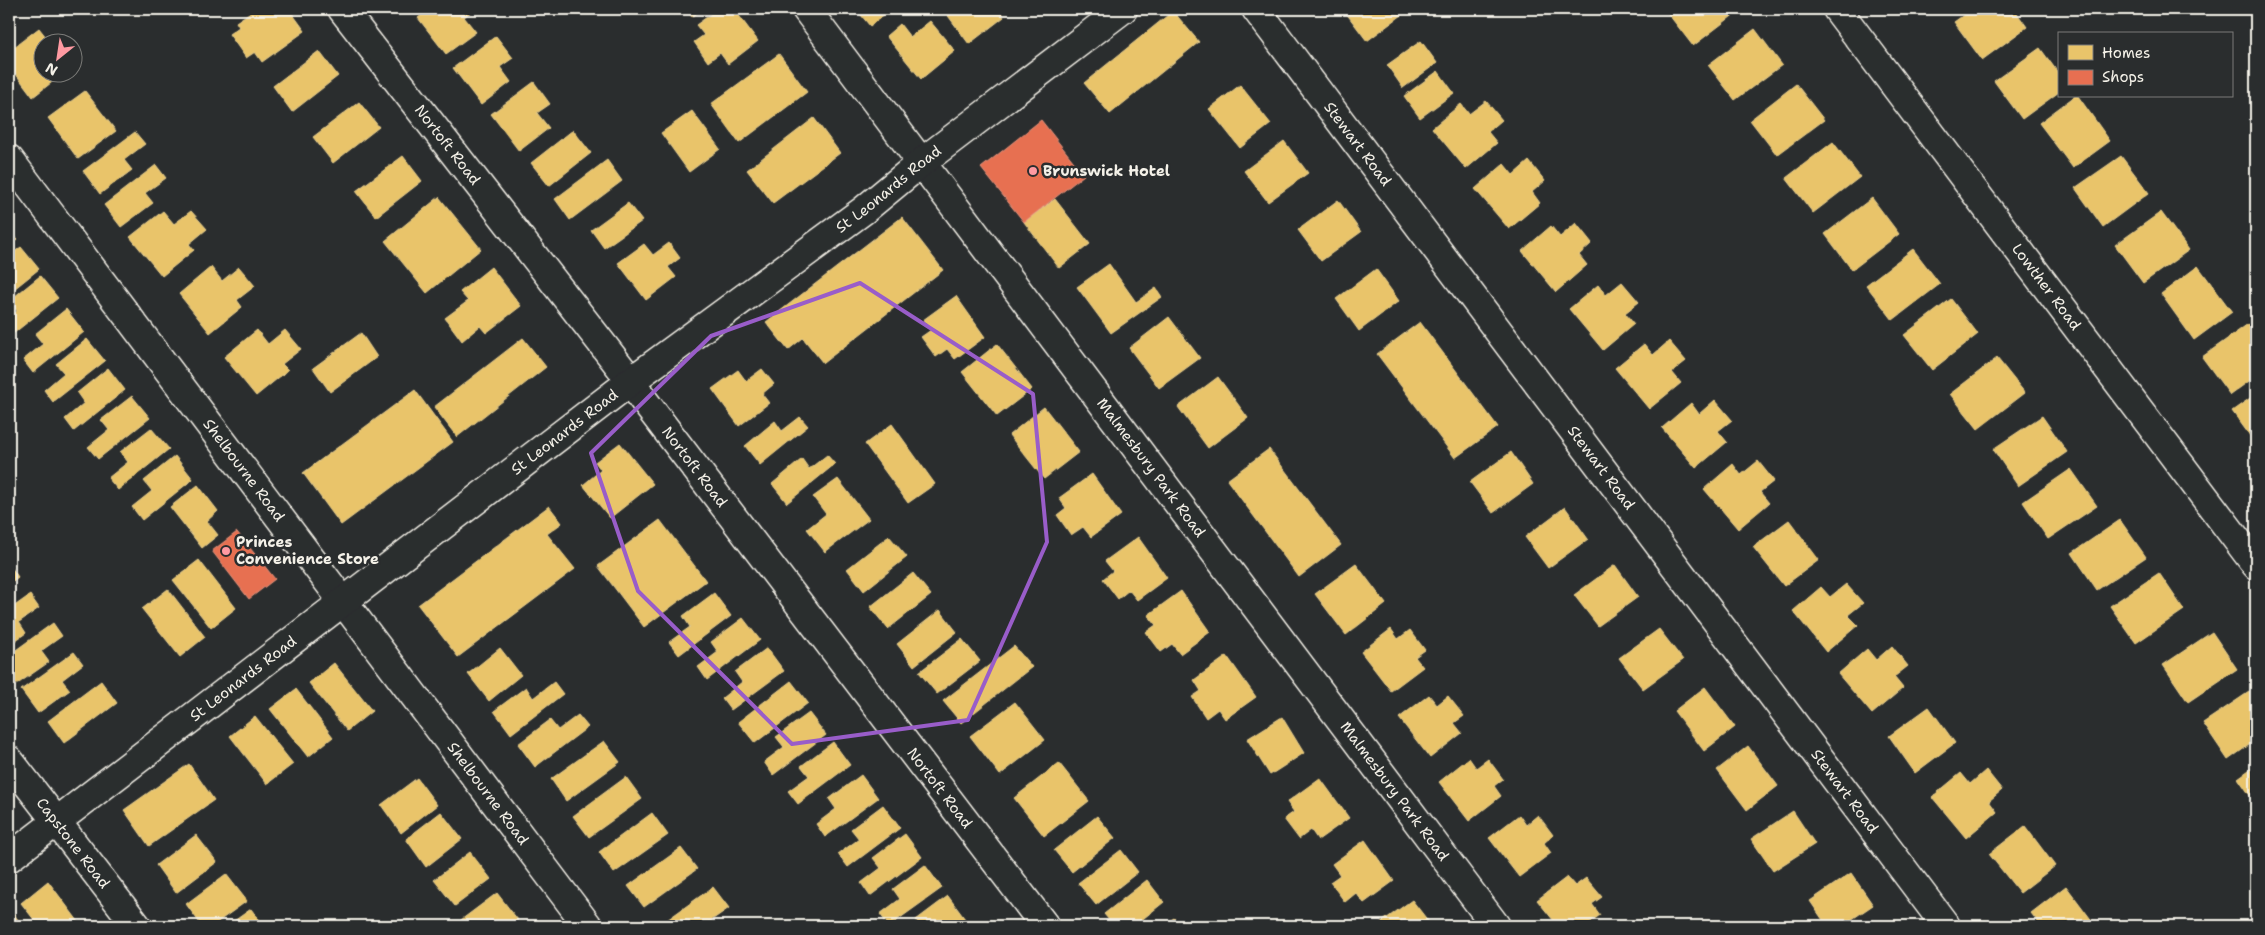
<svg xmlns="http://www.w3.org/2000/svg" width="2265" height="935" font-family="'Shantell Sans',sans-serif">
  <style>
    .homes { fill: #e9c46a; stroke: #ecd290 }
    .shops { fill: #e76f51; stroke: #eb967e }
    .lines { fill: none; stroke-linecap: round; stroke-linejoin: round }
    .minor-casing { stroke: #f4f1e8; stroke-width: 31 }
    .minor { stroke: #2a2d2e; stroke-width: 28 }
    .marked { fill: none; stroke: #995dc9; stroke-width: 4; stroke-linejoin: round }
    .poi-dot { fill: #ff9aa2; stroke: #2a2d2e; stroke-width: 2 }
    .labels { text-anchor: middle; stroke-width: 5; stroke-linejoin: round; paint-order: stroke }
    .street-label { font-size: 15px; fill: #f4f1e8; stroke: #2a2d2e }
    .poi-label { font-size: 15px; font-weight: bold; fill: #f4f1e8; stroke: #2a2d2e; text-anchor: start }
  </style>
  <rect width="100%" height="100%" fill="#2a2d2e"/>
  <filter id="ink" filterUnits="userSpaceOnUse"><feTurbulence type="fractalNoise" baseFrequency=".02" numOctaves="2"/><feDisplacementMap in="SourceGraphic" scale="10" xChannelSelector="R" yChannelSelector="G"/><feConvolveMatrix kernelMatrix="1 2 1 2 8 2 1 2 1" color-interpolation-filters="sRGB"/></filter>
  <g filter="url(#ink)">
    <g class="homes">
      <polygon points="255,9 289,9 305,31 262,62 255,52 246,58 229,34 239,27 236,22"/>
      <polygon points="429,9 475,9 464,17 476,32 446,54 418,18"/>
      <polygon points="668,9 681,9 673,15"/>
      <polygon points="686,9 703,9 692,17"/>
      <polygon points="718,9 734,9 758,41 728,64 720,53 708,62 694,42 704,35 696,25"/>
      <polygon points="856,9 891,9 870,26"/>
      <polygon points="943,9 998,9 1004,17 969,44"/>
      <polygon points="1343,9 1410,9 1367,41"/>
      <polygon points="1668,9 1739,9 1740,10 1693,46 1666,11"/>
      <polygon points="1972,9 2014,9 2027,27 1982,60 1954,22"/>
      <polygon points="1173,11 1199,42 1110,114 1084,83"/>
      <polygon points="930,21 955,51 921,79 886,36 900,24 910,37"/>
      <polygon points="39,28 50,42 42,42 42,72 65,72 33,97 9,65 9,51"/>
      <polygon points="1755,29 1782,65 1735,100 1708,65"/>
      <polygon points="496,36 513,58 500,67 511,82 481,105 453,68"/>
      <polygon points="1421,41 1437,63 1403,88 1387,65"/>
      <polygon points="2040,48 2059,74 2059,92 2022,119 1994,81"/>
      <polygon points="319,51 338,76 292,112 273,86"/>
      <polygon points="779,54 807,92 739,143 711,104"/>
      <polygon points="1438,71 1454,93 1420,118 1404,96"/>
      <polygon points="534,82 550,104 537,113 549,128 519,151 491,114"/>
      <polygon points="1796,84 1824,120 1777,155 1750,120"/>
      <polygon points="1240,85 1271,124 1240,148 1209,109"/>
      <polygon points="85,91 116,131 78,159 48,118"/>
      <polygon points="2075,96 2078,96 2110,141 2073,168 2039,123"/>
      <polygon points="1486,101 1502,120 1488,132 1497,143 1466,169 1432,128 1461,104 1469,114"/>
      <polygon points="359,102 379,127 333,163 313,137"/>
      <polygon points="692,111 720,149 689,172 661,133"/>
      <polygon points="814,118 840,153 773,203 747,170"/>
      <polygon points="573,130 591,153 549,186 531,163"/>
      <polygon points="135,132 145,144 124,160 132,170 100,194 83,171"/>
      <polygon points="1284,141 1308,173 1268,202 1244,171"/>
      <polygon points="1833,142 1860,177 1813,213 1786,178"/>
      <polygon points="403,156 422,181 376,217 356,191"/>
      <polygon points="2121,156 2149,193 2103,227 2075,188"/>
      <polygon points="607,160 622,181 570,220 555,199"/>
      <polygon points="1529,161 1545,181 1532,192 1540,203 1509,229 1475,189 1504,164 1513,175"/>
      <polygon points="156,165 166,178 145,193 153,203 121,227 104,205"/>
      <polygon points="439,197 481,249 427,293 385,241"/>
      <polygon points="1872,198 1899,234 1852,270 1825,234"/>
      <polygon points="1055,199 1090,244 1059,268 1024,222"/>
      <polygon points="1338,200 1361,232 1321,261 1298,230"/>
      <polygon points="628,203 642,221 604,248 591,230"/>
      <polygon points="163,211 174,224 191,211 207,229 189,244 194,250 162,276 130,237"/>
      <polygon points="2161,212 2189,250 2143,283 2115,245"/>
      <polygon points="902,217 943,270 823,363 803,338 788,350 766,322"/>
      <polygon points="1576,223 1592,243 1579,255 1587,265 1556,292 1522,251 1551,226 1560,237"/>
      <polygon points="9,230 17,240 9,246"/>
      <polygon points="669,243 680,258 668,267 676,277 646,300 618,263 644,244 653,255"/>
      <polygon points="21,247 39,269 9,293 9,256"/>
      <polygon points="1913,249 1940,284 1893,320 1866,285"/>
      <polygon points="1109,264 1136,302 1156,288 1162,297 1111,333 1077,287"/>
      <polygon points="2198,266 2232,312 2194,340 2161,294"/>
      <polygon points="211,267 222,281 239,267 255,286 237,300 242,307 210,333 179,294"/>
      <polygon points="491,267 521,306 486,333 480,326 462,341 445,318 468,301 460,292"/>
      <polygon points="1376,269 1399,301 1359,331 1336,299"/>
      <polygon points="40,276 58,298 9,337 9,318 17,311 9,301"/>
      <polygon points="1622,282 1639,302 1625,313 1634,324 1603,350 1569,309 1598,285 1606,295"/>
      <polygon points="956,296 985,337 955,359 947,349 936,357 921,337 931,330 923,320"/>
      <polygon points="1951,299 1978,334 1932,370 1904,335"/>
      <polygon points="66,309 84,332 33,373 23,360 43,344 35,334"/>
      <polygon points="1169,317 1200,358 1159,388 1129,348"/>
      <polygon points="1420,322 1498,427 1455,458 1377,354"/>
      <polygon points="2248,324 2256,336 2256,376 2230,395 2202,357"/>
      <polygon points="257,330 268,344 285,330 301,349 282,364 288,370 256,396 224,357"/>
      <polygon points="361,333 377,357 330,392 313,368"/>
      <polygon points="523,338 546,367 457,437 434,407"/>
      <polygon points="87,339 105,361 53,402 44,390 64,373 56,364"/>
      <polygon points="1669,341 1686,361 1672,372 1681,383 1649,409 1615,368 1644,344 1653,355"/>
      <polygon points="997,344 1032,389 997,416 962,372"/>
      <polygon points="1997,358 2025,393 1978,429 1950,394"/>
      <polygon points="108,368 125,390 74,431 65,419 84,403 77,393"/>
      <polygon points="762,369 774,384 762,394 769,403 739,426 712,389 738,370 746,381"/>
      <polygon points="1218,377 1248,418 1208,448 1178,407"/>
      <polygon points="415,390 453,442 341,525 303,473"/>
      <polygon points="2256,394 2256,444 2232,411"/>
      <polygon points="132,396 150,418 98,459 88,447 109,430 101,420"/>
      <polygon points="1715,400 1732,420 1718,431 1727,442 1696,468 1662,428 1691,403 1699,414"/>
      <polygon points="1044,407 1079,452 1044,479 1009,435"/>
      <polygon points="2042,416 2067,452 2018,486 1993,449"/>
      <polygon points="800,417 808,426 760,465 745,446 775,421 782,431"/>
      <polygon points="892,424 935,484 908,503 865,444"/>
      <polygon points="151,428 169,449 118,490 108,478 128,462 120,452"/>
      <polygon points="620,443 653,484 610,518 583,485 601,470 595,462"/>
      <polygon points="1269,449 1341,545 1299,577 1227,480"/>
      <polygon points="1511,452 1533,484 1493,513 1470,482"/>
      <polygon points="827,455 835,464 787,503 772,484 802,459 809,469"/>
      <polygon points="175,456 193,479 142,520 132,507 152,491 144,481"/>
      <polygon points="1758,461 1774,481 1760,492 1769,503 1738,529 1704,489 1733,464 1741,475"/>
      <polygon points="2071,469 2097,506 2048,539 2023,502"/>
      <polygon points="1092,474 1121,515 1091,537 1083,527 1071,535 1057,515 1066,508 1059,498"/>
      <polygon points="838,479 869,519 825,552 807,529 826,514 813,497"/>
      <polygon points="198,485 218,511 207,521 218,535 202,548 170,507"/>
      <polygon points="549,506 562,523 547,534 575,569 458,657 418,605"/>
      <polygon points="1565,507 1588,539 1548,568 1525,537"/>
      <polygon points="660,520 706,581 644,627 598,566"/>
      <polygon points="1789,520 1819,560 1784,586 1753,547"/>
      <polygon points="2120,520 2146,557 2097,590 2072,553"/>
      <polygon points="889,536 907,557 864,591 847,569"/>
      <polygon points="1138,537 1167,578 1137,600 1129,590 1118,599 1103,579 1113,571 1105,561"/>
      <polygon points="199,560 236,608 211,628 173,580"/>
      <polygon points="9,564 18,577 9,584"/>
      <polygon points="1356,564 1386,604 1346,635 1315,594"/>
      <polygon points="1615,565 1638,597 1598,626 1574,595"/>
      <polygon points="913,573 931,595 888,629 870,607"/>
      <polygon points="2159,573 2184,610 2136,643 2110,606"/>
      <polygon points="1846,584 1863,603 1848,615 1858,625 1826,652 1793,611 1821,587 1830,597"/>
      <polygon points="168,589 205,637 180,657 142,609"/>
      <polygon points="1181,591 1210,632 1180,654 1172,644 1161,652 1146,632 1156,625 1148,615"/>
      <polygon points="714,593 731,616 679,655 669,642 690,627 683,616"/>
      <polygon points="30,595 39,608 19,622 26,633 9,645 9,610"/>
      <polygon points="940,610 957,632 914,666 897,644"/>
      <polygon points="743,618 760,640 707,680 698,667 718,652 711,642"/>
      <polygon points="53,623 62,636 41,651 49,662 16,685 9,674 9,655"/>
      <polygon points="1391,629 1398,639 1410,630 1425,650 1415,657 1423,667 1391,691 1361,652"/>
      <polygon points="1659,629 1683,660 1643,689 1619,658"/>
      <polygon points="2212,632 2237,669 2188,702 2163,665"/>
      <polygon points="962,639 980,661 937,694 919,672"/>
      <polygon points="1014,646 1032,667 961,723 943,701"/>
      <polygon points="1892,646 1908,666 1894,677 1903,688 1872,714 1838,674 1867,649 1876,660"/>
      <polygon points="500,648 521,675 489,701 468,674"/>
      <polygon points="767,648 784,671 731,710 722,698 742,682 735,672"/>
      <polygon points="74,652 83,664 62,680 70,690 38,713 21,690"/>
      <polygon points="1227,656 1256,697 1225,719 1218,709 1206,718 1192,697 1201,691 1194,680"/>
      <polygon points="334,663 372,711 347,731 309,683"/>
      <polygon points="101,681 117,703 64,743 48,721"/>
      <polygon points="791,681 808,703 755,743 738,722"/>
      <polygon points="554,682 563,694 511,734 494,711 526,687 533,698"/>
      <polygon points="1705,687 1735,727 1704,751 1674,711"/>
      <polygon points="296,689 333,737 308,757 270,709"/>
      <polygon points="2252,690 2256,697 2256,740 2228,760 2203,723"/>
      <polygon points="1429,695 1437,705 1448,696 1464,716 1454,723 1462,733 1430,758 1399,718"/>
      <polygon points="1015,702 1045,740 1000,775 970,736"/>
      <polygon points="1929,707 1955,743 1915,773 1889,736"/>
      <polygon points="809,713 826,735 773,775 764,762 784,747 776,737"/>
      <polygon points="578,715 588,727 535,767 518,744 550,720 558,730"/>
      <polygon points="255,716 293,764 267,784 230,736"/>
      <polygon points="1282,717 1304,753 1270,775 1247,739"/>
      <polygon points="604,741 620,762 566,801 551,779"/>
      <polygon points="833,742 850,765 798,804 788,791 809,776 801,766"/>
      <polygon points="1748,746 1778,786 1747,810 1717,770"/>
      <polygon points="1469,758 1476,768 1488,759 1503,779 1494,786 1501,796 1469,821 1439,782"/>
      <polygon points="1059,763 1089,801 1044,836 1014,798"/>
      <polygon points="189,764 214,800 149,846 124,810"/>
      <polygon points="2256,765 2256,804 2238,778"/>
      <polygon points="1986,770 2002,790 1989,801 1997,812 1966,838 1932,797 1961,773 1970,784"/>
      <polygon points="861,775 878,798 825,837 816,824 836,809 829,799"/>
      <polygon points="626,777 642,799 589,837 573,816"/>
      <polygon points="417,778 437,805 401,833 381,805"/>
      <polygon points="1320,778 1349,818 1318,840 1311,830 1299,839 1284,819 1294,812 1287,802"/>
      <polygon points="883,805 900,828 848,867 838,854 859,839 851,829"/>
      <polygon points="1793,811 1815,844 1773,871 1751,839"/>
      <polygon points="441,812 462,839 426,867 406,839"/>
      <polygon points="652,813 668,835 614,873 599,852"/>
      <polygon points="1519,815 1526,825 1538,815 1553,835 1544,843 1551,853 1519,877 1489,838"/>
      <polygon points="1097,816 1115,838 1072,872 1054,850"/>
      <polygon points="2025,826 2055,866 2020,893 1989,854"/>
      <polygon points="905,834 922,857 870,896 861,883 881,868 873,858"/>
      <polygon points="196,835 217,862 176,893 156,865"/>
      <polygon points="1365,840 1394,881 1364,903 1356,893 1345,902 1330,882 1340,875 1332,864"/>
      <polygon points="681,848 697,869 644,907 628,886"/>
      <polygon points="1121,850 1138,872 1096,905 1078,883"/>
      <polygon points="470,852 491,879 455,906 434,880"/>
      <polygon points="925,865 942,888 889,926 880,914 900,899 893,889"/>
      <polygon points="1851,873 1873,905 1842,926 1827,926 1810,901"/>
      <polygon points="226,874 247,901 212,926 202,926 186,904"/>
      <polygon points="1567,877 1575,886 1586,878 1602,897 1592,904 1600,915 1585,926 1558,926 1537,900"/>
      <polygon points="1147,880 1164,902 1134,926 1114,926 1104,914"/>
      <polygon points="48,881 78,921 71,926 39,926 21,903"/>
      <polygon points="2066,886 2096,926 2041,926 2031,913"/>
      <polygon points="713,887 729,908 703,926 661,926 660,925"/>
      <polygon points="497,893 518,920 509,926 466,926 461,920"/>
      <polygon points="948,896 965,919 955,926 921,926 916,920"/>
      <polygon points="1412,900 1432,926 1381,926 1379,924"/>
      <polygon points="251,909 264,926 227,926"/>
      <polygon points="14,914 22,926 9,926 9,918"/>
      <polygon points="1174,918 1180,926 1162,926"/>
    </g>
    <g class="shops">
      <polygon points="1041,120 1084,175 1024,222 981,168"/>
      <polygon points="237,532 275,579 249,599 212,551"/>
    </g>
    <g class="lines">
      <defs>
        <g id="minor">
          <path id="s1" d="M342,9L631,381L642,398L1045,926"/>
          <path id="s2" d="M806,9L1496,926"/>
          <path id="s3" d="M1256,9L1946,926"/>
          <path id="s4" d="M1837,9L2256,565"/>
          <path id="s5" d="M9,159L588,926"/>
          <path id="s6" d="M9,760L137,926"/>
          <path id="s7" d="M9,858L631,381L864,210L922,162L1123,9"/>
        </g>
      </defs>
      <use href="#minor" class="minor-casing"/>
      <use href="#minor" class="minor"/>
    </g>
  </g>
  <path class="marked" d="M860,283L1033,394L1047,542L968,720L792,744L638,591L591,453L711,336Z"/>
  <g class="poi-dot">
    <circle cx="1033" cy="171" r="5"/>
    <circle cx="226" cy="551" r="5"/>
  </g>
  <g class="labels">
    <g class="street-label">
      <text dy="5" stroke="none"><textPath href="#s3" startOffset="169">Stewart Road</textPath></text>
      <text dy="5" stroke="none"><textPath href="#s1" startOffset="172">Nortoft Road</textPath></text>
      <text dy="5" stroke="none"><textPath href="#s7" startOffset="1105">St Leonards Road</textPath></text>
      <text dy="5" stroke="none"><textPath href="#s4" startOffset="348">Lowther Road</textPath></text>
      <text dy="5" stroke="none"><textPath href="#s7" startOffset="700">St Leonards Road</textPath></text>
      <text dy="5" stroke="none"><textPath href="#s1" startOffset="578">Nortoft Road</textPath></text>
      <text dy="5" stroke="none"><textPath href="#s2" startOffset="574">Malmesbury Park Road</textPath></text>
      <text dy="5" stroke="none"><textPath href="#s3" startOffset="574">Stewart Road</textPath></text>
      <text dy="5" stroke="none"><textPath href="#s5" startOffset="390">Shelbourne Road</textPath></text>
      <text dy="5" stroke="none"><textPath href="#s7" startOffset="295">St Leonards Road</textPath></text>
      <text dy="5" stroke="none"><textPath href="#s1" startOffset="982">Nortoft Road</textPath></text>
      <text dy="5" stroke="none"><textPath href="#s2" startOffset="979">Malmesbury Park Road</textPath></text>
      <text dy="5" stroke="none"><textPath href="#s3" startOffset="979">Stewart Road</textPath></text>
      <text dy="5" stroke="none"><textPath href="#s5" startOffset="795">Shelbourne Road</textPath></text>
      <text dy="5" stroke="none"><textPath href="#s6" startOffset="105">Capstone Road</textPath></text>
    </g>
    <g class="poi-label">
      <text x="1043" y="176">Brunswick Hotel</text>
      <text x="236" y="547">Princes<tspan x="236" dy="17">Convenience Store</tspan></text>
    </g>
  </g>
  <rect width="2265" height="935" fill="none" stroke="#2a2d2e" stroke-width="30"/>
  <rect x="15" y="15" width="2235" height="905" fill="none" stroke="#f4f1e8" stroke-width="2" filter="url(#ink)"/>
  <rect x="2058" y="32" width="175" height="65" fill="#2a2d2e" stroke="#7b7b78"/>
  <rect x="2068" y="45" width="25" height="15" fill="#e9c46a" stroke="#7b7b78"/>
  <text x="2102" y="58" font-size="15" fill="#f4f1e8">Homes</text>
  <rect x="2068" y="70" width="25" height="15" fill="#e76f51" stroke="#7b7b78"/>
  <text x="2102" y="82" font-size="15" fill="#f4f1e8">Shops</text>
  <g transform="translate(58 58) rotate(210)"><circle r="24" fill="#2a2d2e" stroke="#7b7b78"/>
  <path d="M0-4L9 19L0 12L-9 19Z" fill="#ff9aa2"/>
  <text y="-8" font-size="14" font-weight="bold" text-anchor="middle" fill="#f4f1e8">N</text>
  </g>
</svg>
